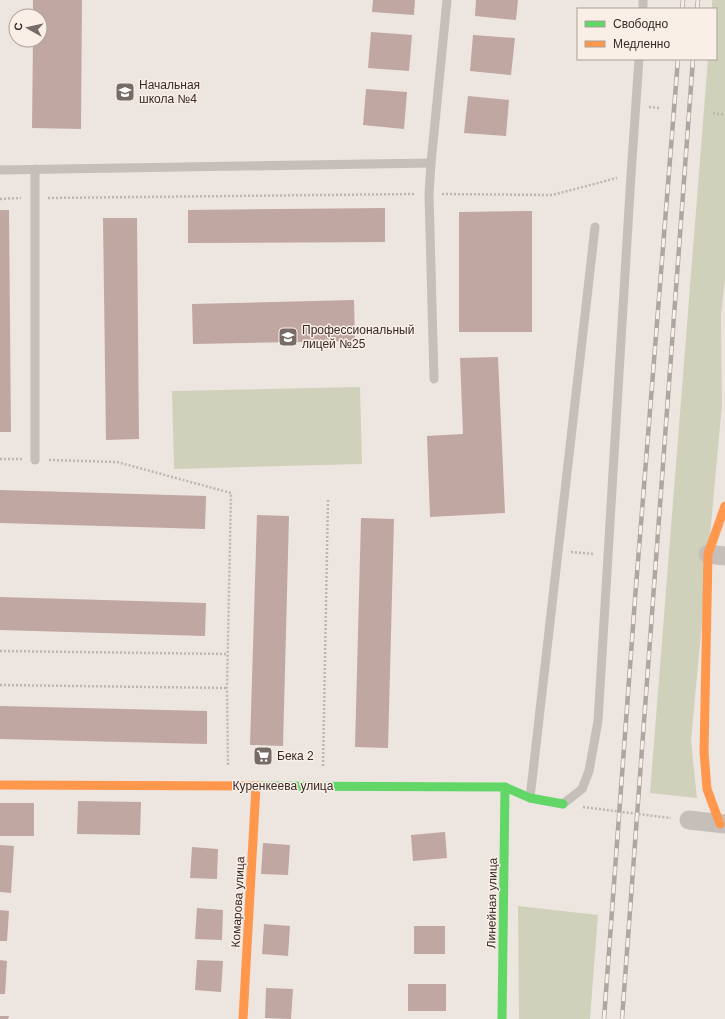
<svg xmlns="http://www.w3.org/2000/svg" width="725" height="1019" font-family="Arial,sans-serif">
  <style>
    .green { fill: #d0d1ba }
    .building { fill: #c1a7a1 }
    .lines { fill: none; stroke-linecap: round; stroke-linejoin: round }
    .path { stroke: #beb6b2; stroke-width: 2.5; stroke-dasharray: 2 2; stroke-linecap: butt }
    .lane { stroke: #c6beb9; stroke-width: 9 }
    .street { stroke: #c6beb9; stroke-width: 19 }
    .fast { stroke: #63d668; stroke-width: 9 }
    .slow { stroke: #ff974d; stroke-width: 9 }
    .rail-casing { stroke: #ada7a4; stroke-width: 4.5 }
    .rail { stroke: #faefe7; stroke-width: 3; stroke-dasharray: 9; stroke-linecap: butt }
    .labels { text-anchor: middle; stroke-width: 3; stroke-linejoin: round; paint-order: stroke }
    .poi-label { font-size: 12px; fill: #372a27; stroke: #faefe7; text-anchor: start }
    .street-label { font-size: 12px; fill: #372a27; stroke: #faefe7 }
  </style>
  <rect width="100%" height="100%" fill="#ede5e0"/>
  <g class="green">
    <polygon points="712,0 725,0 725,279 721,316 722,405 691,741 697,798 650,793 708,59 716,59 716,9 712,9"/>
    <polygon points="360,387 362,464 174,469 172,391"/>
    <polygon points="518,906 598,915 590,1019 519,1019"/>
  </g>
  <g class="building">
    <polygon points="33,0 82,0 81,129 32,128 33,40 40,40 40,16 33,16"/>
    <polygon points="373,0 415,0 414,15 372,12"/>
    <polygon points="476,0 518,0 516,20 475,16"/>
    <polygon points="371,32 412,35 409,71 368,68"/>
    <polygon points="473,35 515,38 511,75 470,71"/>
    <polygon points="366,89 407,92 404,129 363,125"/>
    <polygon points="468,96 509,100 506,136 464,133"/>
    <polygon points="385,208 385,242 188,243 188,210"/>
    <polygon points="0,210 9,210 11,432 0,432"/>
    <polygon points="532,211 532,332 459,332 459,212"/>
    <polygon points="103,218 137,218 139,439 106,440"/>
    <polygon points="354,300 355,341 193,344 192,304"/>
    <polygon points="498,357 505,513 430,517 427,436 463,434 460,358"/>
    <polygon points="0,490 206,496 205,529 0,523"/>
    <polygon points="257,515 289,516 283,746 250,745"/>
    <polygon points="361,518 394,519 388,748 355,747"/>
    <polygon points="0,597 206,603 205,636 0,630"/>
    <polygon points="0,706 207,711 207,744 0,739"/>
    <polygon points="78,801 141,802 140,835 77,834"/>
    <rect x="0" y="803" width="34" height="33"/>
    <polygon points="445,832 447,858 413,861 411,835"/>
    <polygon points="263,843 290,845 288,875 261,874"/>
    <polygon points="0,845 14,846 11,893 0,892"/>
    <polygon points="192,847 218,849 217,879 190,878"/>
    <polygon points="197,908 223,910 222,940 195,939"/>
    <polygon points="0,910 9,911 7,941 0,941"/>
    <polygon points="264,924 290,926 288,956 262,954"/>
    <rect x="414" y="926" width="31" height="28"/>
    <polygon points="0,960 7,961 5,994 0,994"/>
    <polygon points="197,960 223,961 221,992 195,990"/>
    <rect x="408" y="984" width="38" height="27"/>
    <polygon points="266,988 293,989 291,1019 265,1018"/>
    <polygon points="0,1016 9,1016 8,1019 0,1019"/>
  </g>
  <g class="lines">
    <g class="path">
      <polyline points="649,107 659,108"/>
      <polyline points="713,113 725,115"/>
      <polyline points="442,194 552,195 617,178"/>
      <polyline points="48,198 415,194"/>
      <polyline points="0,199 21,198"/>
      <polyline points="0,459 22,459"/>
      <polyline points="49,460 117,462 231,493 227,688 228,766"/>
      <polyline points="571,552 594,554"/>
      <polyline points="0,651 227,654"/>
      <polyline points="0,685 227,688"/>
      <polyline points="323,766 328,498"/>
      <polyline points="583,807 671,818"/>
    </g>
    <g class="lane">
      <polyline points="643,9 643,0"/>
      <polyline points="0,170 431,163"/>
      <polyline points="434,379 429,194 431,163 447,0"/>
      <polyline points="35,460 35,169"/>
      <polyline points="530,798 595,227"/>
      <polyline points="563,804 582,789 589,771 598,721 631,175 639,59"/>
    </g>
    <g class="street">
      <polyline points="708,554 725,556"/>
      <polyline points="689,820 725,824"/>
    </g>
    <g class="fast">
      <polyline points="258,786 505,787 530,798 563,804"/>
      <polyline points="502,1019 505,787"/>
    </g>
    <g class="slow">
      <polyline points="0,785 258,786"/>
      <polyline points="720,824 707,789 704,752 708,554 725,506"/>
      <polyline points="243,1019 256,786"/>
    </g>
    <defs>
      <g id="rail">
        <polyline points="682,9 683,0"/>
        <polyline points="697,9 698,0"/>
        <polyline points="604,1019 635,599 678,59"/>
        <polyline points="622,1019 693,59"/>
      </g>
    </defs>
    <use href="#rail" class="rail-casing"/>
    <use href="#rail" class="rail"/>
  </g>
  <defs>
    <symbol id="school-square" viewBox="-11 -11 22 22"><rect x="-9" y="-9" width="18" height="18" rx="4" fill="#776b68" stroke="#faefe7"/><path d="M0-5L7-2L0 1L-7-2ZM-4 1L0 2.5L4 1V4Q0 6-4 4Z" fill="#fff"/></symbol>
    <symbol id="university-square" viewBox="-11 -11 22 22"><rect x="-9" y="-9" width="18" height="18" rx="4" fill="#776b68" stroke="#faefe7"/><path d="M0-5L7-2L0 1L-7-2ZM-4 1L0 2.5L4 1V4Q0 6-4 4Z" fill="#fff"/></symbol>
    <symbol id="supermarket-square" viewBox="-11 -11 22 22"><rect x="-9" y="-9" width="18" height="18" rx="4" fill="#776b68" stroke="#faefe7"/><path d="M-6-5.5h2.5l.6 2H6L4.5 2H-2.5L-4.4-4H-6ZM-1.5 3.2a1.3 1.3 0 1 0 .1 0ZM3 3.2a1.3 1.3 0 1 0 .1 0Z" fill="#fff"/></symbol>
  </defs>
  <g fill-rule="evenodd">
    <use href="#school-square" x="114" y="81" width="22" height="22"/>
    <use href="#university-square" x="277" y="326" width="22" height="22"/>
    <use href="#supermarket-square" x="252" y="745" width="22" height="22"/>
  </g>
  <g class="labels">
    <g class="poi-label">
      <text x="139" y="89">Начальная<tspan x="139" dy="14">школа №4</tspan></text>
      <text x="302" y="334">Профессиональный<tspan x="302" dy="14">лицей №25</tspan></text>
      <text x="277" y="760">Бека 2</text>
    </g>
    <g class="street-label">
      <text x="283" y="790">Куренкеева улица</text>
      <text transform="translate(238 902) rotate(-87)" y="4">Комарова улица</text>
      <text transform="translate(492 903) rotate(-89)" y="4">Линейная улица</text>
    </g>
  </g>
  <rect x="577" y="8" width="140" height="52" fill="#faefe7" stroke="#aca09a"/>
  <rect x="585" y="21" width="20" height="6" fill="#63d668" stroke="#aca09a"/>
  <text x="613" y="28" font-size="12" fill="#372a27">Свободно</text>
  <rect x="585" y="41" width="20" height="6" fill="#ff974d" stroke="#aca09a"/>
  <text x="613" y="48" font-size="12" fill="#372a27">Медленно</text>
  <g transform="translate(28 28) rotate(278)"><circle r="19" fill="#faefe7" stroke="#aca09a"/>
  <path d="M0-3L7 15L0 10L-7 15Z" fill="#776b68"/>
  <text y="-6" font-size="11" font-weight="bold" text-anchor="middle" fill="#372a27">С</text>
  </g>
</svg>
